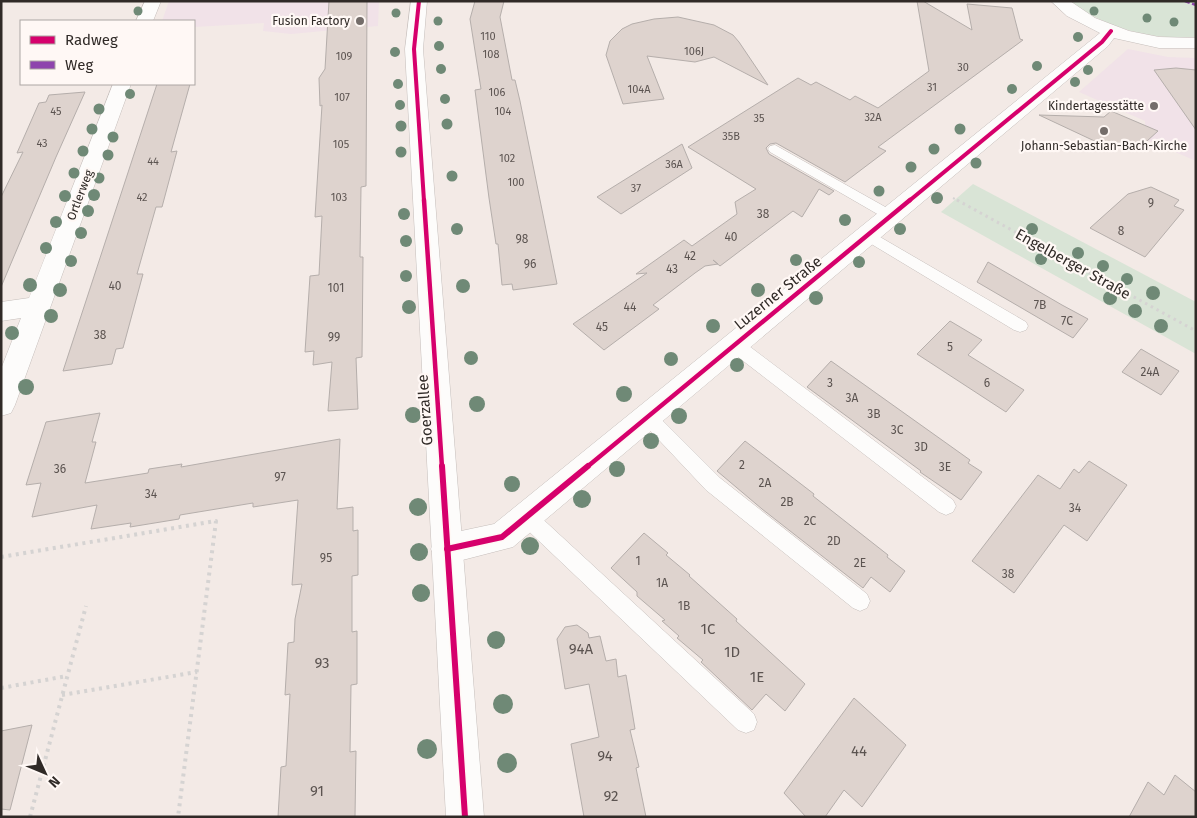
<svg xmlns="http://www.w3.org/2000/svg" width="1197" height="818" font-family="'Fira Sans',sans-serif">
  <style>
    .commercial { fill: #f1e2e8 }
    .green { fill: #d9e4d6 }
    .building { fill: #ded3ce; stroke: #b5aeab }
    .lines { fill: none; stroke-linecap: round; stroke-linejoin: round }
    .service-casing { stroke: #c5bebb; stroke-width: 1 }
    .minor-casing { stroke: #c5bebb; stroke-width: 1 }
    .secondary-casing { stroke: #c5bebb; stroke-width: 1 }
    .path-far2 { stroke: #d5d3d2; stroke-width: 2; stroke-dasharray: 2 2.5; stroke-linecap: butt }
    .path-far1 { stroke: #d5d3d2; stroke-width: 3; stroke-dasharray: 2.5 4; stroke-linecap: butt }
    .path { stroke: #d5d3d2; stroke-width: 4; stroke-dasharray: 3 4.5; stroke-linecap: butt }
    .service { fill: #fdfcfb; fill-rule: evenodd }
    .minor { fill: #fdfcfb; fill-rule: evenodd }
    .secondary { fill: #fdfcfb; fill-rule: evenodd }
    .quiet { stroke: #8e44ad; stroke-width: 2.5; stroke-dasharray: 5 2.5; stroke-linecap: butt }
    .cycleway-far2-casing { stroke: #fff8f5; stroke-width: 5.5 }
    .cycleway-far1-casing { stroke: #fff8f5; stroke-width: 8 }
    .cycleway-casing { stroke: #fff8f5; stroke-width: 9 }
    .cycleway-far2 { stroke: #d6006c; stroke-width: 4 }
    .cycleway-far1 { stroke: #d6006c; stroke-width: 4.5 }
    .cycleway { stroke: #d6006c; stroke-width: 6 }
    .tree { fill: #6f8976 }
    .poi-dot { fill: #746d6a; stroke: #fff8f5; stroke-width: 2 }
    .labels { text-anchor: middle; stroke-width: 4.5; stroke-linejoin: round; paint-order: stroke }
    .far-number-label { font-size: 11px; fill: #5c5451 }
    .far-poi-label { font-size: 12px; fill: #302a27; stroke: #fff8f5; text-anchor: end }
    .far-street-label { font-size: 12px; fill: #302a27; stroke: #fff8f5 }
    .number-label { font-size: 12px; fill: #5c5451 }
    .street-label { font-size: 15px; fill: #302a27; stroke: #fff8f5 }
    .near-number-label { font-size: 15px; fill: #5c5451 }
  </style>
  <rect width="100%" height="100%" fill="#f3eae6"/>
  <g class="commercial">
    <polygon points="169,1 379,1 378,26 291,34 263,31 264,23 194,27 194,21 162,21"/>
    <polygon points="1128,49 1168,57 1196,58 1196,161 1145,139 1145,121 1079,92"/>
  </g>
  <g class="green">
    <path d="M1069,1H1196V37C1148,40 1107,28 1069,1Z"/>
    <polygon points="973,184 1196,302 1196,354 941,212"/>
  </g>
  <g class="building">
    <polygon points="329,1 367,1 366,186 361,187 360,257 363,257 362,357 356,358 358,409 328,411 332,362 313,365 314,351 305,352 310,276 319,275 322,216 315,217 322,105 320,106 319,78 325,69"/>
    <polygon points="475,1 504,1 500,17 512,80 515,80 520,101 557,284 513,290 512,284 502,285 498,244 496,244 489,198 475,90 481,89 470,19"/>
    <polygon points="917,1 923,1 972,30 967,4 1012,8 1020,39 1023,40 878,147 886,151 845,182 776,143 770,144 766,148 769,154 834,191 829,195 819,189 802,217 793,211 720,266 713,260 718,264 705,266 695,273 653,305 659,309 604,350 573,324 647,273 636,274 684,240 692,246 737,214 735,202 756,189 688,147 798,78 811,85 816,82 850,100 855,96 878,108 929,71"/>
    <polygon points="678,17 714,25 733,35 739,42 768,85 714,57 695,62 647,56 664,99 623,104 606,55 610,41 622,29 632,24 654,19"/>
    <polygon points="1176,68 1196,70 1196,130 1154,70"/>
    <polygon points="157,84 190,84 171,152 177,151 162,207 156,207 137,274 143,274 123,348 116,349 112,364 63,371"/>
    <polygon points="85,92 56,157 1,287 1,197 23,152 17,153 39,103 46,102 49,95"/>
    <polygon points="1111,111 1158,131 1136,151 1125,146 1103,145 1039,115 1104,117"/>
    <polygon points="682,144 692,168 621,214 597,197"/>
    <polygon points="1151,187 1179,200 1174,206 1184,210 1145,257 1090,228 1128,194"/>
    <polygon points="988,262 1062,305 1088,319 1073,338 977,282"/>
    <polygon points="950,321 982,340 968,355 1024,390 1006,412 917,354"/>
    <polygon points="1141,349 1179,371 1161,395 1122,372"/>
    <polygon points="831,361 970,460 968,463 982,472 961,500 920,472 921,471 807,387"/>
    <polygon points="100,413 92,442 96,442 85,483 148,473 149,469 182,464 181,467 340,439 337,509 353,507 353,531 358,530 358,575 352,576 352,632 357,631 357,684 351,685 350,752 356,751 355,817 278,817 281,767 286,766 290,694 285,695 288,643 294,642 295,619 302,584 292,585 298,500 253,507 253,503 180,515 179,519 130,527 131,523 91,529 97,505 32,517 41,483 26,485 46,422"/>
    <polygon points="745,441 814,494 813,496 888,555 887,557 905,571 890,592 871,577 863,588 762,509 717,471"/>
    <polygon points="1089,461 1127,485 1087,541 1064,525 1014,593 972,561 1038,475 1060,489 1074,469 1079,473"/>
    <polygon points="644,533 668,553 666,555 690,575 689,576 737,619 736,621 805,684 785,711 766,694 752,710 701,662 703,660 677,638 679,636 662,621 665,620 637,596 637,592 611,568"/>
    <polygon points="577,625 588,633 589,638 600,636 606,661 616,659 618,677 626,675 635,729 630,730 639,767 636,768 646,817 584,817 571,744 599,737 589,684 565,689 557,639 565,627"/>
    <polygon points="854,698 906,745 862,807 844,790 825,817 806,817 784,793"/>
    <polygon points="32,725 10,810 1,809 1,731"/>
    <polygon points="1175,775 1196,792 1196,817 1129,817 1148,782 1164,795"/>
  </g>
  <g class="lines">
    <defs>
      <g id="service">
        <polygon points="775,145 896,213 898,216 896,219 886,219 770,152 768,149 770,146"/>
        <polygon points="868,230 1026,322 1028,326 1026,330 1020,332 1014,330 863,239 861,235 863,231"/>
        <polygon points="735,339 741,340 953,500 956,506 953,512 946,515 939,512 729,350 727,345 729,340"/>
        <polygon points="648,410 654,412 720,478 867,594 870,601 867,608 860,611 853,608 706,490 642,422 639,417 642,412"/>
        <polygon points="527,508 534,511 754,714 757,722 754,730 746,733 738,730 520,523 517,517 520,511"/>
      </g>
      <g id="minor">
        <polygon points="145,1 161,1 153,21 136,21"/>
        <polygon points="1051,1 1070,1 1095,18 1129,31 1159,37 1196,38 1196,48 1159,48 1114,38 1108,46 513,547 447,564 436,560 431,549 436,538 447,534 494,524 1100,33 1067,16"/>
        <polygon points="113,84 131,84 15,405 11,413 1,416 1,369 21,318 1,321 1,302 29,298"/>
      </g>
      <polygon id="secondary" points="411,1 427,1 423,49 484,817 446,817 405,49"/>
    </defs>
    <use href="#service" class="service-casing"/>
    <use href="#minor" class="minor-casing"/>
    <use href="#secondary" class="secondary-casing"/>
    <polyline class="path-far2" points="953,198 959,201"/>
    <polyline class="path-far1" points="957,200 1196,331"/>
    <g class="path">
      <polyline points="1,557 216,521 178,817"/>
      <polyline points="1,688 67,676"/>
      <polyline points="62,695 197,672"/>
      <polyline points="30,817 86,606"/>
    </g>
    <use href="#service" class="service"/>
    <use href="#minor" class="minor"/>
    <use href="#secondary" class="secondary"/>
    <polyline class="quiet" points="1185,1 1196,5"/>
    <defs>
      <g id="cycleway-far2">
        <polyline points="419,1 414,49 424,201"/>
        <polyline points="909,201 1102,42 1111,31"/>
      </g>
      <g id="cycleway-far1">
        <polyline points="424,200 442,467"/>
        <polyline points="587,467 910,200"/>
      </g>
      <g id="cycleway">
        <polyline points="442,466 465,817"/>
        <polyline points="447,549 502,537 588,466"/>
      </g>
    </defs>
    <use href="#cycleway-far2" class="cycleway-far2-casing"/>
    <use href="#cycleway-far1" class="cycleway-far1-casing"/>
    <use href="#cycleway" class="cycleway-casing"/>
    <use href="#cycleway-far2" class="cycleway-far2"/>
    <use href="#cycleway-far1" class="cycleway-far1"/>
    <use href="#cycleway" class="cycleway"/>
  </g>
  <g class="tree">
    <circle cx="138" cy="11" r="4.5"/>
    <circle cx="1094" cy="11" r="4.5"/>
    <circle cx="396" cy="13" r="4.5"/>
    <circle cx="1147" cy="18" r="4.5"/>
    <circle cx="438" cy="21" r="4.5"/>
    <circle cx="1174" cy="22" r="4.5"/>
    <circle cx="1078" cy="37" r="5"/>
    <circle cx="439" cy="46" r="5"/>
    <circle cx="395" cy="52" r="5"/>
    <circle cx="1037" cy="66" r="5"/>
    <circle cx="441" cy="69" r="5"/>
    <circle cx="1088" cy="70" r="5"/>
    <circle cx="1075" cy="82" r="5"/>
    <circle cx="398" cy="84" r="5"/>
    <circle cx="1012" cy="89" r="5"/>
    <circle cx="130" cy="94" r="5"/>
    <circle cx="445" cy="99" r="5"/>
    <circle cx="400" cy="105" r="5"/>
    <circle cx="99" cy="109" r="5.5"/>
    <circle cx="447" cy="124" r="5.5"/>
    <circle cx="401" cy="126" r="5.5"/>
    <circle cx="92" cy="129" r="5.5"/>
    <circle cx="960" cy="129" r="5.5"/>
    <circle cx="113" cy="137" r="5.5"/>
    <circle cx="934" cy="149" r="5.5"/>
    <circle cx="83" cy="151" r="5.5"/>
    <circle cx="401" cy="152" r="5.5"/>
    <circle cx="108" cy="155" r="5.5"/>
    <circle cx="976" cy="163" r="5.5"/>
    <circle cx="911" cy="167" r="5.5"/>
    <circle cx="74" cy="173" r="5.5"/>
    <circle cx="452" cy="176" r="5.5"/>
    <circle cx="99" cy="178" r="5.5"/>
    <circle cx="879" cy="191" r="5.5"/>
    <circle cx="94" cy="195" r="6"/>
    <circle cx="65" cy="196" r="6"/>
    <circle cx="937" cy="198" r="6"/>
    <circle cx="88" cy="211" r="6"/>
    <circle cx="404" cy="214" r="6"/>
    <circle cx="845" cy="220" r="6"/>
    <circle cx="56" cy="222" r="6"/>
    <circle cx="457" cy="229" r="6"/>
    <circle cx="900" cy="229" r="6"/>
    <circle cx="1032" cy="229" r="6"/>
    <circle cx="81" cy="233" r="6"/>
    <circle cx="406" cy="241" r="6"/>
    <circle cx="46" cy="248" r="6"/>
    <circle cx="1078" cy="253" r="6"/>
    <circle cx="1041" cy="259" r="6"/>
    <circle cx="796" cy="260" r="6"/>
    <circle cx="71" cy="261" r="6"/>
    <circle cx="859" cy="262" r="6"/>
    <circle cx="1103" cy="266" r="6"/>
    <circle cx="406" cy="276" r="6"/>
    <circle cx="1127" cy="279" r="6"/>
    <circle cx="30" cy="285" r="7"/>
    <circle cx="463" cy="286" r="7"/>
    <circle cx="60" cy="290" r="7"/>
    <circle cx="758" cy="290" r="7"/>
    <circle cx="1153" cy="293" r="7"/>
    <circle cx="816" cy="298" r="7"/>
    <circle cx="1110" cy="298" r="7"/>
    <circle cx="409" cy="307" r="7"/>
    <circle cx="1135" cy="311" r="7"/>
    <circle cx="51" cy="316" r="7"/>
    <circle cx="713" cy="326" r="7"/>
    <circle cx="1161" cy="326" r="7"/>
    <circle cx="12" cy="333" r="7"/>
    <circle cx="471" cy="358" r="7"/>
    <circle cx="671" cy="359" r="7"/>
    <circle cx="737" cy="365" r="7"/>
    <circle cx="26" cy="387" r="8"/>
    <circle cx="624" cy="394" r="8"/>
    <circle cx="477" cy="404" r="8"/>
    <circle cx="413" cy="415" r="8"/>
    <circle cx="679" cy="416" r="8"/>
    <circle cx="651" cy="441" r="8"/>
    <circle cx="617" cy="469" r="8"/>
    <circle cx="512" cy="484" r="8"/>
    <circle cx="582" cy="499" r="9"/>
    <circle cx="418" cy="507" r="9"/>
    <circle cx="530" cy="546" r="9"/>
    <circle cx="419" cy="552" r="9"/>
    <circle cx="421" cy="593" r="9"/>
    <circle cx="496" cy="640" r="9"/>
    <circle cx="503" cy="704" r="10"/>
    <circle cx="427" cy="749" r="10"/>
    <circle cx="507" cy="763" r="10"/>
  </g>
  <g class="poi-dot">
    <circle cx="360" cy="21" r="5"/>
    <circle cx="1154" cy="106" r="5"/>
    <circle cx="1104" cy="131" r="5"/>
  </g>
  <g class="labels">
    <g class="far-number-label">
      <text x="488" y="40">110</text>
      <text x="694" y="55">106J</text>
      <text x="491" y="58">108</text>
      <text x="344" y="60">109</text>
      <text x="963" y="71">30</text>
      <text x="932" y="91">31</text>
      <text x="639" y="93">104A</text>
      <text x="497" y="96">106</text>
      <text x="342" y="101">107</text>
      <text x="56" y="115">45</text>
      <text x="503" y="115">104</text>
      <text x="873" y="121">32A</text>
      <text x="759" y="122">35</text>
      <text x="731" y="140">35B</text>
      <text x="42" y="147">43</text>
      <text x="341" y="148">105</text>
      <text x="507" y="162">102</text>
      <text x="153" y="165">44</text>
      <text x="674" y="168">36A</text>
      <text x="516" y="186">100</text>
      <text x="636" y="192">37</text>
      <text x="142" y="201">42</text>
      <text x="339" y="201">103</text>
    </g>
    <g class="far-poi-label">
      <text x="350" y="25">Fusion Factory</text>
      <text x="1144" y="110">Kindertagesstätte</text>
      <text x="1104" y="150" text-anchor="middle">Johann-Sebastian-Bach-Kirche</text>
    </g>
    <g class="far-street-label">
      <text transform="translate(80 195) rotate(-69)" y="4">Ortlerweg</text>
    </g>
    <g class="number-label">
      <text x="1151" y="207">9</text>
      <text x="763" y="218">38</text>
      <text x="1121" y="235">8</text>
      <text x="731" y="241">40</text>
      <text x="522" y="243">98</text>
      <text x="690" y="260">42</text>
      <text x="530" y="268">96</text>
      <text x="672" y="273">43</text>
      <text x="115" y="290">40</text>
      <text x="336" y="292">101</text>
      <text x="1040" y="309">7B</text>
      <text x="630" y="311">44</text>
      <text x="1067" y="325">7C</text>
      <text x="602" y="331">45</text>
      <text x="100" y="339">38</text>
      <text x="334" y="341">99</text>
      <text x="950" y="351">5</text>
      <text x="1150" y="376">24A</text>
      <text x="830" y="387">3</text>
      <text x="987" y="387">6</text>
      <text x="852" y="402">3A</text>
      <text x="874" y="418">3B</text>
      <text x="897" y="434">3C</text>
      <text x="921" y="451">3D</text>
      <text x="742" y="469">2</text>
      <text x="945" y="471">3E</text>
      <text x="60" y="473">36</text>
      <text x="280" y="481">97</text>
      <text x="765" y="487">2A</text>
      <text x="151" y="498">34</text>
      <text x="787" y="506">2B</text>
      <text x="1075" y="512">34</text>
      <text x="810" y="525">2C</text>
      <text x="834" y="545">2D</text>
      <text x="326" y="562">95</text>
      <text x="638" y="565">1</text>
      <text x="860" y="567">2E</text>
      <text x="1008" y="578">38</text>
      <text x="662" y="587">1A</text>
      <text x="684" y="610">1B</text>
    </g>
    <g class="street-label">
      <text transform="translate(1073 264) rotate(29)" y="5">Engelberger Straße</text>
      <text transform="translate(778 293) rotate(-39)" y="5">Luzerner Straße</text>
      <text transform="translate(425 410) rotate(-94)" y="5">Goerzallee</text>
    </g>
    <g class="near-number-label">
      <text x="708" y="634">1C</text>
      <text x="581" y="654">94A</text>
      <text x="732" y="657">1D</text>
      <text x="322" y="668">93</text>
      <text x="757" y="682">1E</text>
      <text x="859" y="756">44</text>
      <text x="605" y="761">94</text>
      <text x="317" y="796">91</text>
      <text x="611" y="801">92</text>
    </g>
  </g>
  <rect width="1197" height="818" fill="none" stroke="#302a27" stroke-width="5"/>
  <rect x="20" y="20" width="175" height="65" fill="#fff8f5" stroke="#aca6a3"/>
  <rect x="30" y="36" width="25" height="8" fill="#d6006c" stroke="#aca6a3"/>
  <text x="65" y="45" font-size="15" fill="#302a27">Radweg</text>
  <rect x="30" y="61" width="25" height="8" fill="#8e44ad" stroke="#aca6a3"/>
  <text x="65" y="70" font-size="15" fill="#302a27">Weg</text>
  <g transform="translate(45 773) rotate(134)" stroke="#fff8f5" stroke-width="4" paint-order="stroke">
  <path d="M0-4L9 19L0 12L-9 19Z" fill="#302a27"/>
  <text y="-8" font-size="14" font-weight="bold" text-anchor="middle" fill="#302a27">N</text>
  </g>
</svg>
